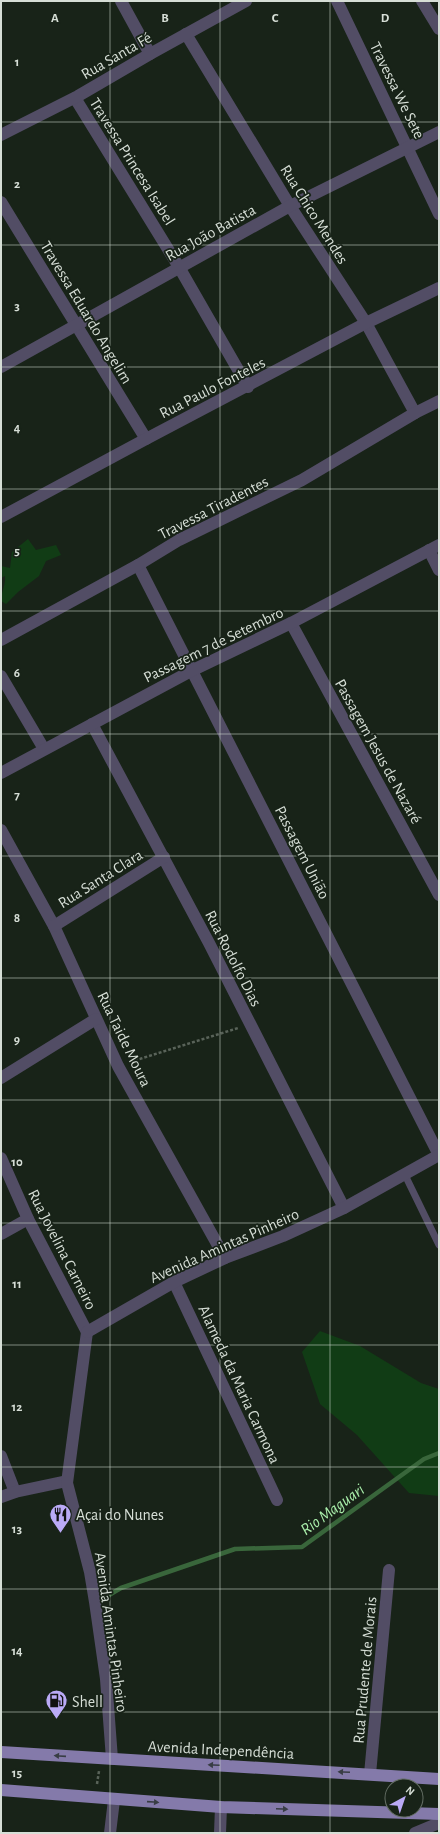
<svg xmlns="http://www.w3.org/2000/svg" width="440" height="1834" font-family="'Alegreya Sans',sans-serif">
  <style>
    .green { fill: #113c15 }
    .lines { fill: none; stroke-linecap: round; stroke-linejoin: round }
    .stream { stroke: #39663b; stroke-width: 4.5 }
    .path { stroke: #596359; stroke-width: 2.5; stroke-dasharray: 3 2; stroke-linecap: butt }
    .service { stroke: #524d65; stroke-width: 7 }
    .minor { stroke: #524d65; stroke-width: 12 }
    .tertiary { stroke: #524d65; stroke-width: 12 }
    .primary { stroke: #847aaa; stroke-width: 12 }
    .oneway { fill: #383d44 }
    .grid { fill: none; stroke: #d6ded6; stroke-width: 1; stroke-opacity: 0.55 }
    .labels { text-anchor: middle; stroke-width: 3.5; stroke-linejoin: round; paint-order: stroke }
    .street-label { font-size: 16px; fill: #d6ded6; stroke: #182318 }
    .poi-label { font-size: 16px; fill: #d6ded6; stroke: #182318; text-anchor: start }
    .water-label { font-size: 17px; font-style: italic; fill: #aaefab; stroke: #182318 }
    .grid-label { font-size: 13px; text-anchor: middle; font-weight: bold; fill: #d6ded6; stroke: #182318; stroke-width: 3.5; stroke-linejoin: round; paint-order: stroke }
  </style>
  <rect width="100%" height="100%" fill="#182318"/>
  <g class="green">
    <path d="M28,539L36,550L56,545L61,555L46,561L39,576L18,592L6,604L1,601C1,592 6,585 5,576L1,578V566L10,568L12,552Z"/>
    <polygon points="320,1331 360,1346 421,1383 439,1389 439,1496 409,1493 357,1435 320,1404 302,1352"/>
  </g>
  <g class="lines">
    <polyline class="stream" points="97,1602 121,1588 235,1549 302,1547 424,1459 439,1453"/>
    <g class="path">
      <polyline points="130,1062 238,1028"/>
      <polyline points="97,1784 99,1771"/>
    </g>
    <polyline class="service" points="405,1175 439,1245"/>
    <g class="minor">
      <polyline points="121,1 150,54"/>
      <polyline points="337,1 439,214"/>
      <polyline points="422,1 439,29"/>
      <polyline points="186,34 290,206 366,323 415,413"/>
      <polyline points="75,98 179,267 248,387"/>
      <polyline points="1,202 146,439"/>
      <polyline points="1,367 290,206 439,132"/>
      <polyline points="1,517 146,439 366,323 439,288"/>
      <polyline points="429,550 439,570"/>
      <polyline points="138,565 439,1155"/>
      <polyline points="291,623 439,895"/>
      <polyline points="1,640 138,565 179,540 302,480 415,413 439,401"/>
      <polyline points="1,676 44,749"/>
      <polyline points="92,724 209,943 344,1208"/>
      <polyline points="1,773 193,670 291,623 439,545"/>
      <polyline points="1,830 54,926 118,1066 225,1258"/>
      <polyline points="54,926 164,857"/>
      <polyline points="1,1078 96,1019"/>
      <polyline points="1,1234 28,1219"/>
      <polyline points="174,1282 277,1500"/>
      <polyline points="1,1456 15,1492"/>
      <polyline points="1,1497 15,1492 67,1481"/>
      <polyline points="370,1774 389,1570"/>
      <polyline points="220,1833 221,1807"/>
      <polyline points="415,1833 439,1823"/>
    </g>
    <g class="tertiary">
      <polyline points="1,135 78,96 150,54 246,1"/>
      <polyline points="1,1158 28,1219 87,1332"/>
      <polyline points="87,1332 67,1483 90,1572 95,1602 106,1679 112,1759"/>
      <polyline points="87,1332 174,1282 225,1258 283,1236 344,1208 439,1155"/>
      <polyline points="110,1833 114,1800"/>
    </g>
    <g class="primary">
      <polyline points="1,1752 439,1779"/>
      <polyline points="1,1790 221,1807 439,1814"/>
    </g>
  </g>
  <defs><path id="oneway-solid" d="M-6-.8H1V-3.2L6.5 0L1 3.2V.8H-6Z"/></defs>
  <g class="oneway">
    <use href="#oneway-solid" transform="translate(60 1756) rotate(-176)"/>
    <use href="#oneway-solid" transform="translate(214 1765) rotate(-177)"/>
    <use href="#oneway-solid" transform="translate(344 1772) rotate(-177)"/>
    <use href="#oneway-solid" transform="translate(153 1802) rotate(4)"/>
    <use href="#oneway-solid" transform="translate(282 1809) rotate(2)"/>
  </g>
  <path class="grid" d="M110,1V1833M220,1V1833M330,1V1833M1,122H439M1,245H439M1,367H439M1,489H439M1,611H439M1,734H439M1,856H439M1,978H439M1,1100H439M1,1223H439M1,1345H439M1,1467H439M1,1589H439M1,1712H439"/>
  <defs>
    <symbol id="restaurant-pin" viewBox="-11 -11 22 30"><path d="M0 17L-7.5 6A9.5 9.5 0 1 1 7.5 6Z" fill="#baaaf6" stroke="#182318"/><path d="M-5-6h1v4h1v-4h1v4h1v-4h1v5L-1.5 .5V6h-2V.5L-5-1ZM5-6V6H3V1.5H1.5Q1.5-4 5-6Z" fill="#111"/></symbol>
    <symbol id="fuel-pin" viewBox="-11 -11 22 30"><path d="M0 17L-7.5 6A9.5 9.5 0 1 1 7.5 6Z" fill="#baaaf6" stroke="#182318"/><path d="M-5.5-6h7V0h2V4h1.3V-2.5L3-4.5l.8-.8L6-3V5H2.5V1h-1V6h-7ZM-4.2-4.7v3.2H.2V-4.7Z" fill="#111"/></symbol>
  </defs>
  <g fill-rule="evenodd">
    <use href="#restaurant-pin" x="48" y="1502" width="25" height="34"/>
    <use href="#fuel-pin" x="44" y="1688" width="25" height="34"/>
  </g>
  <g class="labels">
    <g class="street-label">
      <text transform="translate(116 55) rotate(-30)" y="6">Rua Santa Fé</text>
      <text transform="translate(398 90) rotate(64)" y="6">Travessa We Sete</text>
      <text transform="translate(133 161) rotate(58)" y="6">Travessa Princesa Isabel</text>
      <text transform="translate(315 214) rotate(58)" y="6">Rua Chico Mendes</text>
      <text transform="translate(210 232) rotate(-29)" y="6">Rua João Batista</text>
      <text transform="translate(87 312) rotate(59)" y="6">Travessa Eduardo Angelim</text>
      <text transform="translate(212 387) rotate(-27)" y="6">Rua Paulo Fonteles</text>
      <text transform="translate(213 507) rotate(-27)" y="6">Travessa Tiradentes</text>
      <text transform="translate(213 644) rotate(-26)" y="6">Passagem 7 de Setembro</text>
      <text transform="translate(379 751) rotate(61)" y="6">Passagem Jesus de Nazaré</text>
      <text transform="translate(303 852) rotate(63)" y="6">Passagem União</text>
      <text transform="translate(100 878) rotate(-32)" y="6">Rua Santa Clara</text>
      <text transform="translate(234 958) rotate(63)" y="6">Rua Rodolfo Dias</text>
      <text transform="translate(125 1039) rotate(64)" y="6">Rua Taide Moura</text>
      <text transform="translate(224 1245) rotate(-24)" y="6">Avenida Amintas Pinheiro</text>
      <text transform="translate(63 1249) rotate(63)" y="6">Rua Jovelina Carneiro</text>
      <text transform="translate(240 1384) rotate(65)" y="6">Alameda da Maria Carmona</text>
      <text transform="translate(112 1632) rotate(82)" y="6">Avenida Amintas Pinheiro</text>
      <text transform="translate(364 1670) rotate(-85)" y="6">Rua Prudente de Morais</text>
      <text transform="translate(221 1749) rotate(3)" y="6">Avenida Independência</text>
    </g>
    <g class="poi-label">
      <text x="76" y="1520">Açai do Nunes</text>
      <text x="72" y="1707">Shell</text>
    </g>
    <g class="water-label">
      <text transform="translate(332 1509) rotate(-36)" y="6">Rio Maguari</text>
    </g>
  </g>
  <g class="grid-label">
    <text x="55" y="22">A</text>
    <text x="165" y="22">B</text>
    <text x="275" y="22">C</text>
    <text x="385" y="22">D</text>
    <text x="17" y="66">1</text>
    <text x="17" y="188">2</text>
    <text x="17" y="310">3</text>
    <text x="17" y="432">4</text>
    <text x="17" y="555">5</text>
    <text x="17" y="677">6</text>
    <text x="17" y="799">7</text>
    <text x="17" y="922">8</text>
    <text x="17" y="1044">9</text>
    <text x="17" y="1166">10</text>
    <text x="17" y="1288">11</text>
    <text x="17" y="1411">12</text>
    <text x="17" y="1533">13</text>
    <text x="17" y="1655">14</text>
    <text x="17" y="1777">15</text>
  </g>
  <rect width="440" height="1834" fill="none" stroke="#d6ded6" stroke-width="4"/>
  <g transform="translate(404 1798) rotate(40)"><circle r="19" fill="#182318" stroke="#646e64"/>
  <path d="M0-3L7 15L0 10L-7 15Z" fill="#baaaf6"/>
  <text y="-6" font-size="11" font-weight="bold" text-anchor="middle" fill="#d6ded6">N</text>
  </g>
</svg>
